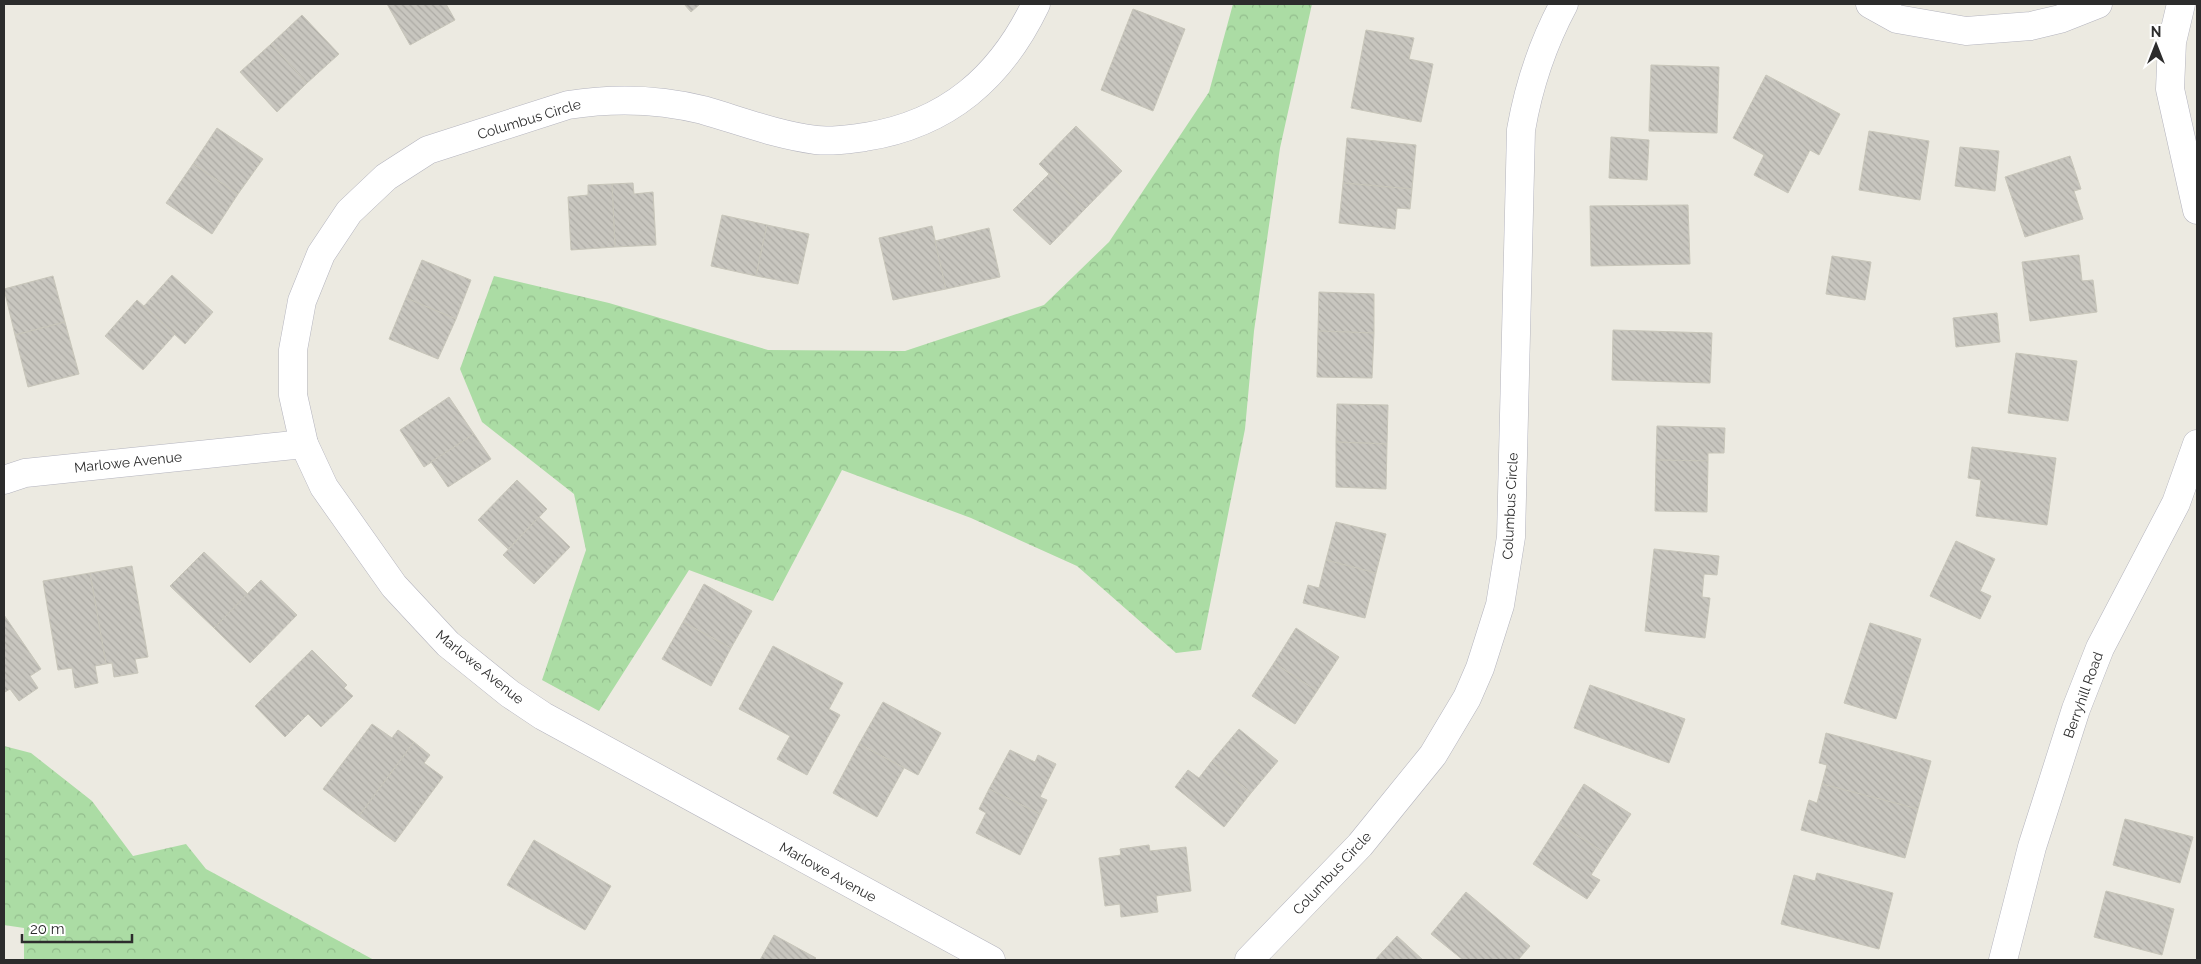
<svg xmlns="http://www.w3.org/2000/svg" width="2201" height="964" font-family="Raleway,sans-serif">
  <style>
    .forest { fill: url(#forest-crowns) }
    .building { fill: url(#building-back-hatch); stroke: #c8c6ba }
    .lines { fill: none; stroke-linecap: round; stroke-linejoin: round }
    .street-casing { stroke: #b4b4be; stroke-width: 29 }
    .secondary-casing { stroke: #b4b4be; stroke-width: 29 }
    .street { stroke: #fff; stroke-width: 28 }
    .secondary { stroke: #fff; stroke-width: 28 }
    .labels { text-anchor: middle; stroke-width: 5; stroke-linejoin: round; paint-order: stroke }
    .street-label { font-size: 14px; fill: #2c2c2c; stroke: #fff }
  </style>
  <defs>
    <pattern id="forest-crowns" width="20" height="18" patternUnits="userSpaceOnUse" patternTransform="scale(1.25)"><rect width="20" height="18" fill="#abdca4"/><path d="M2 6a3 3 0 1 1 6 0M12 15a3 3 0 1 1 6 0" fill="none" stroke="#93bd8d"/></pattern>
    <pattern id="building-back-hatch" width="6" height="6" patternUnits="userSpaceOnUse" patternTransform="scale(1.25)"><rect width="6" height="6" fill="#c8c6bf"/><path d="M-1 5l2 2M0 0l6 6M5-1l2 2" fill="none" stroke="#acaaa4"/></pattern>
  </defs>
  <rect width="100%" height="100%" fill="#eceae1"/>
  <g class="forest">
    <polygon points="1233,4 1312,4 1280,148 1254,331 1245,429 1201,650 1176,653 1077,566 971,518 842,470 773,601 689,570 599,711 542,680 586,550 574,494 482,422 460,369 494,276 609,303 768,350 905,351 1044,305 1109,242 1209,92"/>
    <polygon points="4,746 31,753 92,801 133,856 186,844 206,869 374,960 24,960 24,928 4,925"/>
  </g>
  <g class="building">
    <polygon points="387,4 446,4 455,20 410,45"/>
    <polygon points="684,4 700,4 691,12"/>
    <polygon points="1133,9 1185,29 1153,111 1101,90"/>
    <polygon points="302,15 339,54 307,83 271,44"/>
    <polygon points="1366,30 1414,38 1409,59 1433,64 1421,122 1351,108"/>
    <polygon points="271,44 307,83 277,112 240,72"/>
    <polygon points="1651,65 1719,67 1717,133 1649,131"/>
    <polygon points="1766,75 1840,114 1819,155 1810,150 1788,193 1754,175 1764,155 1733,138"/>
    <polygon points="1076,126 1122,171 1085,209 1039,164"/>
    <polygon points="217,128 263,159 238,194 193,164"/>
    <polygon points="1869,131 1929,141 1920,200 1859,190"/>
    <polygon points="1611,137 1649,140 1647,180 1609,178"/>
    <polygon points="1347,138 1416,145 1412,189 1343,183"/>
    <polygon points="1960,147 1999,151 1995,191 1955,186"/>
    <polygon points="2070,156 2081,189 2074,191 2083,219 2025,237 2005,177"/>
    <polygon points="193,164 238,194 212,234 166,203"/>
    <polygon points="1049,174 1085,209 1050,245 1013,210"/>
    <polygon points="633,183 634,194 653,192 656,245 615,247 612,184"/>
    <polygon points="1343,183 1412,189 1410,209 1397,208 1395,229 1339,223"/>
    <polygon points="612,184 615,247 571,250 568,197 588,195 588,185"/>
    <polygon points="1688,205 1690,264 1591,266 1590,206"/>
    <polygon points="722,215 767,225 756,276 711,266"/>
    <polygon points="767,225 809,234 798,284 756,276"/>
    <polygon points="932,226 946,289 893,300 879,238"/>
    <polygon points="989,228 1000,277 946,289 935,241"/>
    <polygon points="2079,255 2082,281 2093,280 2097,312 2030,321 2022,262"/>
    <polygon points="1832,256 1871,262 1865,300 1826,294"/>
    <polygon points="422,260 471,280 456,319 406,298"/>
    <polygon points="172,275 213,312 185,344 144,306"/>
    <polygon points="53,276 65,322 15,335 4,289"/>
    <polygon points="1319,292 1374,294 1374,333 1318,331"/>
    <polygon points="406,298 456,319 438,359 389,339"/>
    <polygon points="137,300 175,334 143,370 105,336"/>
    <polygon points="1997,313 2000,342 1956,347 1953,318"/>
    <polygon points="65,322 79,374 28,387 15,335"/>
    <polygon points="1613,330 1712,333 1710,383 1612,380"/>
    <polygon points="1318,331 1374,333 1372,378 1317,377"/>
    <polygon points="2016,353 2077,361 2068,421 2008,413"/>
    <polygon points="449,397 474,434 424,467 400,430"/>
    <polygon points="1337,404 1388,405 1387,444 1336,442"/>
    <polygon points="1657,426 1725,428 1724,453 1708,453 1708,461 1656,460"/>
    <polygon points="474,434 491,459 448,487 431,462"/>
    <polygon points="1336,442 1387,444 1386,489 1336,487"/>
    <polygon points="1972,447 2056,458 2047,525 1976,516 1981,480 1968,478"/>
    <polygon points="1656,460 1708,461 1707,512 1655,511"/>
    <polygon points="517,480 547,509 508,549 478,520"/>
    <polygon points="539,517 570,547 534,584 503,555"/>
    <polygon points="1336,522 1386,534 1376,573 1326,560"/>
    <polygon points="1956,541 1995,559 1980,591 1991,596 1980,619 1930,596"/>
    <polygon points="1654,549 1719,556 1717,575 1704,574 1702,597 1710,598 1705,638 1645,631"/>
    <polygon points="204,552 248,594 214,628 170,586"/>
    <polygon points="1326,560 1376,573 1365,618 1303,603 1308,585 1319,588"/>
    <polygon points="132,566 148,657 135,659 138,673 114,677 112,663 106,664 90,573"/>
    <polygon points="90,573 106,664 95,666 98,683 75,688 72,668 58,670 43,581"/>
    <polygon points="261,580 297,615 250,663 214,628"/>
    <polygon points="704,584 752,611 731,648 683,622"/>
    <polygon points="4,615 41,669 30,676 38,688 19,701 10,689 5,692 4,690"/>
    <polygon points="683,622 731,648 711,686 662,659"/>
    <polygon points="1870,623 1921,639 1896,719 1844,703"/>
    <polygon points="1296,628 1339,657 1317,691 1274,663"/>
    <polygon points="773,646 843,683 829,709 840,715 807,775 777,759 790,736 739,709"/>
    <polygon points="312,650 347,685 344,688 353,696 321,727 308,714 285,737 255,706"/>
    <polygon points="1274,663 1317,691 1295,724 1252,696"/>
    <polygon points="1590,685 1685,719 1669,763 1574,728"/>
    <polygon points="883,702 941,733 918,775 859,744"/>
    <polygon points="372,724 392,738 398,730 414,742 359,816 323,789"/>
    <polygon points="1239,729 1278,761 1251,793 1212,761"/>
    <polygon points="1826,733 1931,761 1918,809 1822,784 1827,765 1819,763"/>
    <polygon points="414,742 430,755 424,763 443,777 395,842 359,816"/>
    <polygon points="859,744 904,768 877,817 833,793"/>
    <polygon points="1010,750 1035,762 1038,755 1056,764 1040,797 1047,800 1040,814 989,789"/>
    <polygon points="1212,761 1251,793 1224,827 1175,787 1188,770 1199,778"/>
    <polygon points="1584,784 1631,814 1605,853 1559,824"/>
    <polygon points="1822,784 1918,809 1905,858 1801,830 1809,800 1817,803"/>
    <polygon points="989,789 1040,814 1020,855 976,833 986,813 979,809"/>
    <polygon points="2125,819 2193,837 2180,883 2113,865"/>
    <polygon points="1559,824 1605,853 1591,875 1600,880 1587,899 1533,864"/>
    <polygon points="534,840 611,886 585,930 507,885"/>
    <polygon points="1149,845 1150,851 1186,847 1191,891 1156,896 1158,912 1121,917 1120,904 1105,906 1099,858 1121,855 1120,849"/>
    <polygon points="1817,873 1893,893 1879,949 1781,924 1794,875 1815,881"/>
    <polygon points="2106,891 2174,909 2162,955 2094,937"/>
    <polygon points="1466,892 1530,946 1518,960 1463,960 1431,934"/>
    <polygon points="774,935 816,958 814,960 760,960"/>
    <polygon points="1397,936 1423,960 1375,960"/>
  </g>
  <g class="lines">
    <defs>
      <g id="street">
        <polyline points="1870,4 1897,19 1966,31 2031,26 2060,19 2098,4"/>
        <polyline points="4,480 25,473 304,444"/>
        <path d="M991,960L543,716L510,694L448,644L394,586L324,487L304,444L293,395V350L302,301L321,254L349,212L386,177L428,150L568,105C612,98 659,99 703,110C741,121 777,135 816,140C833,142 849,139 865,137C948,124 1001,77 1036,4"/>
        <path d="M1249,960L1360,845L1433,755L1467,698L1480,668L1500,605L1511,537L1521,130C1529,84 1542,45 1564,4"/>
      </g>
      <g id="secondary">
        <polyline points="2181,4 2172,42 2170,89 2197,210"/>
        <polyline points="2003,960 2032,847 2076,709 2100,648 2176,503 2197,444"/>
      </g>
    </defs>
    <use href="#street" class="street-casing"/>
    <use href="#secondary" class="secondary-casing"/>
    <use href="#street" class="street"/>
    <use href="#secondary" class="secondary"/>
  </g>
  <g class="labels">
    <g class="street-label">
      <text transform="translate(529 119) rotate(-17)" y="5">Columbus Circle</text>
      <text transform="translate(128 462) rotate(-6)" y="5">Marlowe Avenue</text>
      <text transform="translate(1510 506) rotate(-87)" y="5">Columbus Circle</text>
      <text transform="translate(480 667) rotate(39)" y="5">Marlowe Avenue</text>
      <text transform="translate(2083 695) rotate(-70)" y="5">Berryhill Road</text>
      <text transform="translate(828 872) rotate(29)" y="5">Marlowe Avenue</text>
      <text transform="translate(1332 873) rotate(-47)" y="5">Columbus Circle</text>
    </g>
  </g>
  <rect width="2201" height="964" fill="none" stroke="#2c2c2c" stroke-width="10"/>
  <g transform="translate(2156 45)" stroke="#ffffff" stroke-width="4" paint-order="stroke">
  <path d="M0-4L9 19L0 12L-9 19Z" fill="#2c2c2c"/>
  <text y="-8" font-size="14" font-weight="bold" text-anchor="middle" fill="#2c2c2c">N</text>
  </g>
  <path d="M22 934v8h110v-8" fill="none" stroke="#2c2c2c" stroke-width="2.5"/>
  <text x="30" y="934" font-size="15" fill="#2c2c2c" stroke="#ffffff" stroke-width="4" paint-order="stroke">20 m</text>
</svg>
